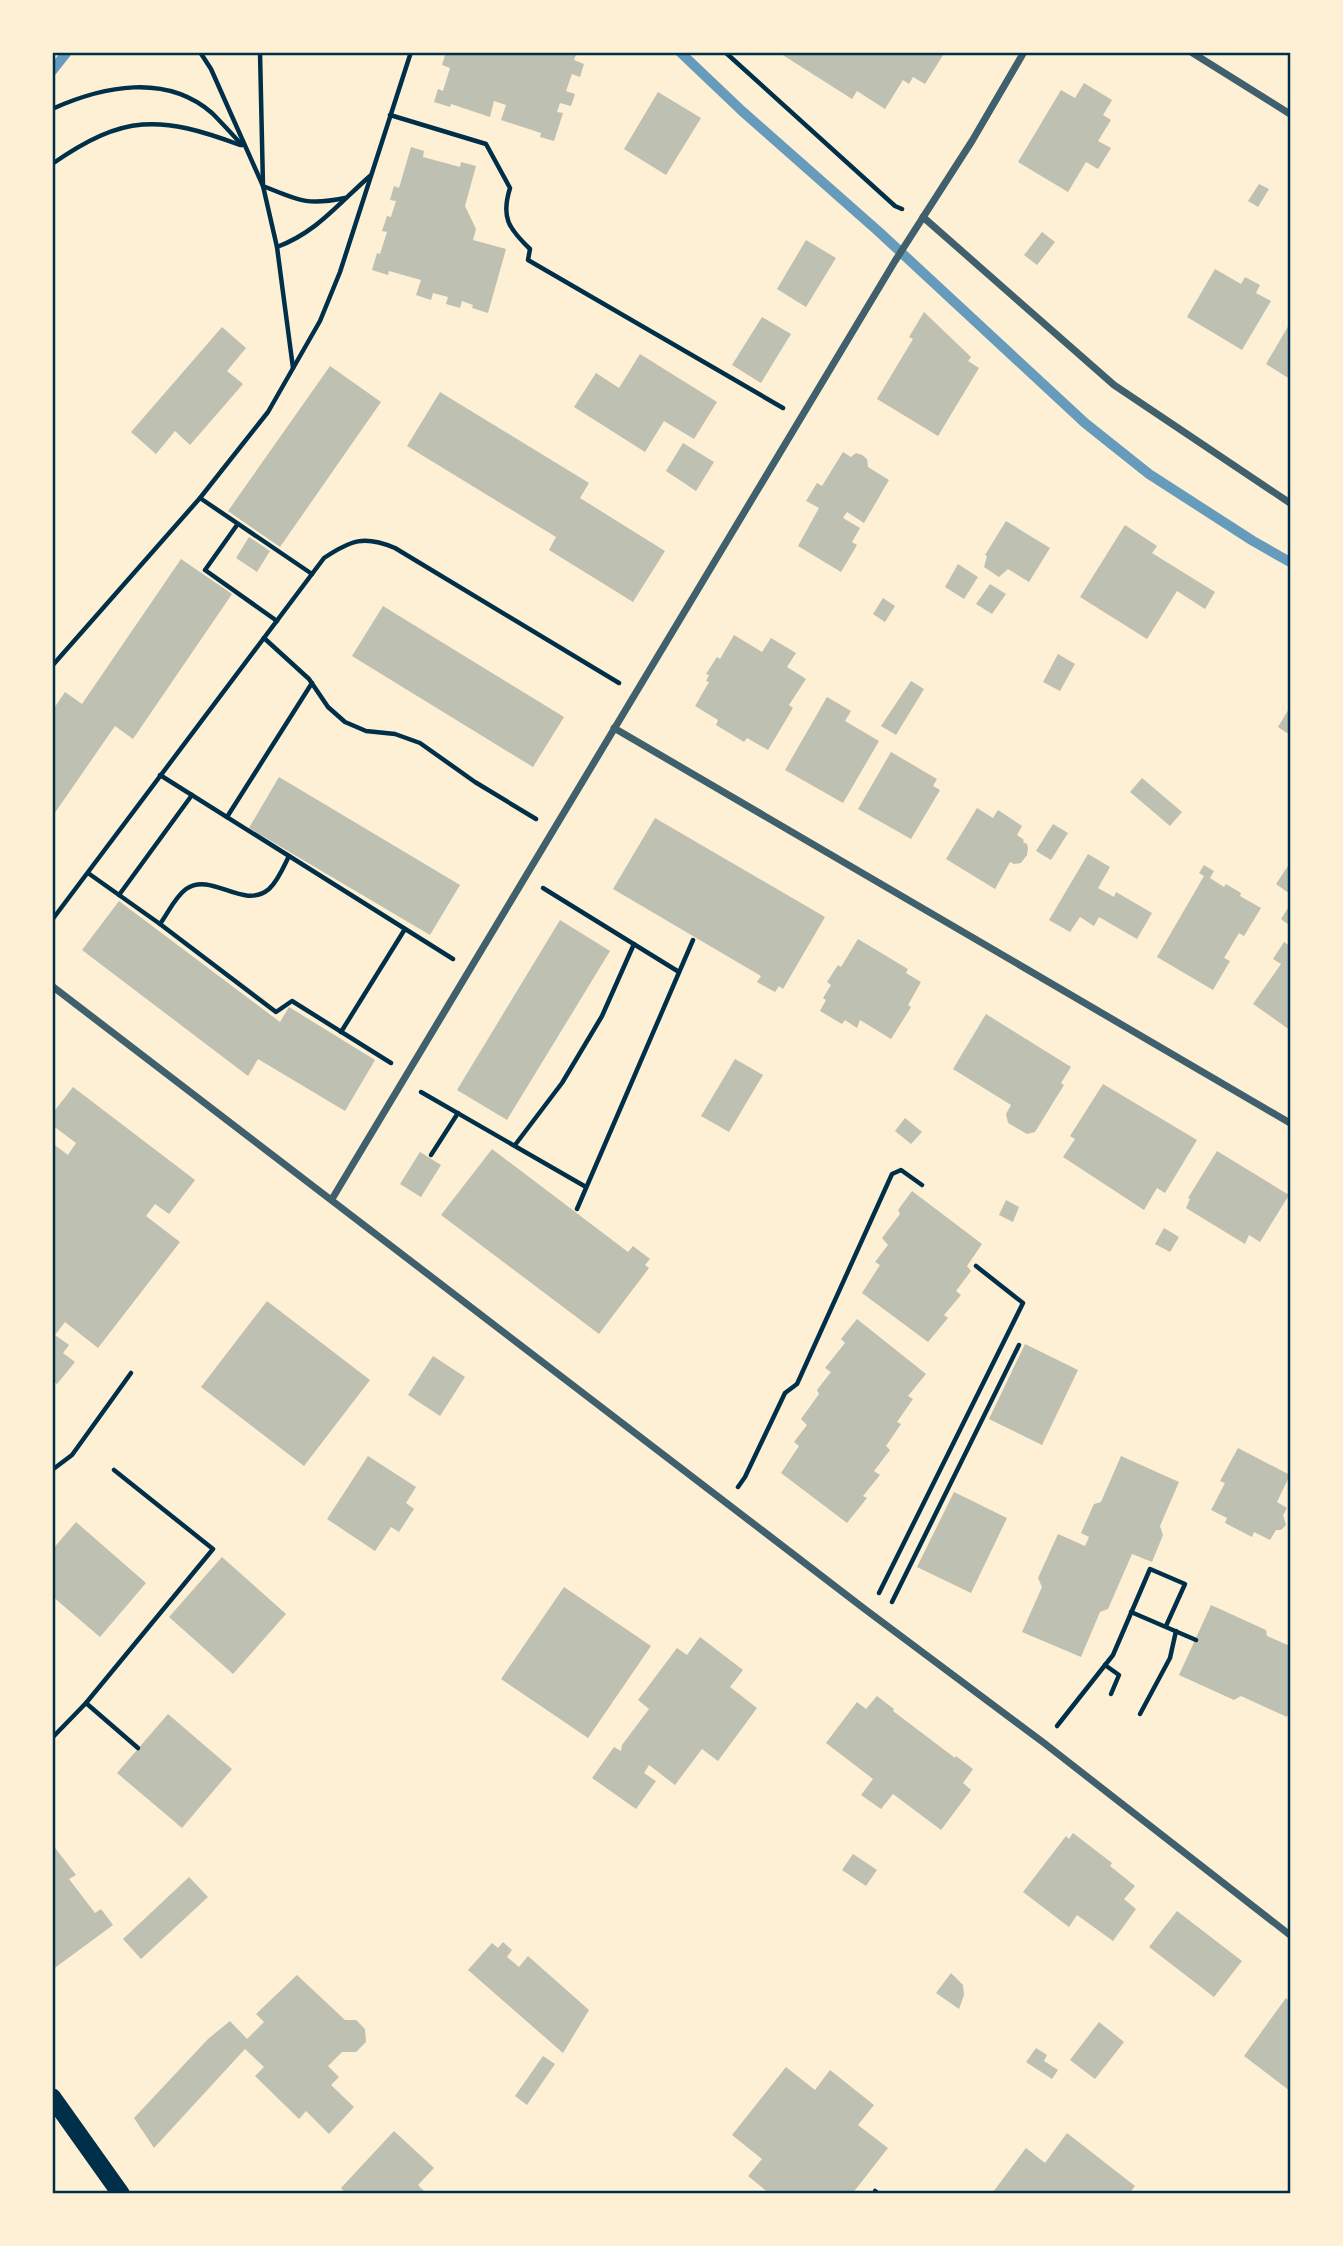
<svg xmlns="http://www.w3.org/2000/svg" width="1343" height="2246" font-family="Montserrat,sans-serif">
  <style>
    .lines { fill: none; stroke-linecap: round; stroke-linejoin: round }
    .stream { stroke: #669bbc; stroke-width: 10 }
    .building { fill: #bec0b2 }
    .path { stroke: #003049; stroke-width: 4.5 }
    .minor { stroke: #3f606c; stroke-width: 7 }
    .primary { stroke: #003049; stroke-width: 18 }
    .neatline { fill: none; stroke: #003049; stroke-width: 2.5 }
  </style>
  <rect width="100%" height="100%" fill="#fdf0d5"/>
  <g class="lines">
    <g class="stream">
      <polyline points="680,52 742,111 878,231 1085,423 1149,474 1253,541 1290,562"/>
      <polyline points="52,71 67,52"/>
    </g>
  </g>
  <g class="building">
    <polygon points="446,52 454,55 455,52 577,52 574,60 584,64 580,77 572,74 566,91 575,94 571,106 560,103 557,112 563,113 554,141 540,137 541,133 501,120 506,105 494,101 490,117 451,104 450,107 434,102 438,89 443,91 450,68 442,65"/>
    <polygon points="778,52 945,52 925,84 913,77 909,84 903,80 885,109 857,91 852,99"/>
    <polygon points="1084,83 1112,100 1103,115 1111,120 1098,141 1111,148 1098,169 1086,162 1068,192 1018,162 1061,90 1075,98"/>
    <polygon points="658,92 701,118 666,175 624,149"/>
    <polygon points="411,147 424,151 423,157 460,167 461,162 476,166 465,206 476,229 473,240 506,249 488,313 472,308 473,305 462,301 460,308 446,304 448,297 433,293 431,300 416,295 421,280 389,271 388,275 372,270 377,253 380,254 387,232 382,231 387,216 391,217 396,201 390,200 394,186 399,188"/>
    <polygon points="1259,184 1269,189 1258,207 1248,201"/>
    <polygon points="1042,232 1055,242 1037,265 1024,255"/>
    <polygon points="806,240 836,258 806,307 777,289"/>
    <polygon points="1215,269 1241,284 1245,277 1260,285 1256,293 1271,301 1242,350 1187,317"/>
    <polygon points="924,312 971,357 968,361 979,368 938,436 877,399 913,339 909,337"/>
    <polygon points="762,317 791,334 761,383 732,365"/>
    <polygon points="1290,323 1290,379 1266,364"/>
    <polygon points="222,327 246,348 227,371 243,384 190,445 175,431 156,454 131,432"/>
    <polygon points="640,354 717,402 694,439 664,421 645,452 574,407 596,373 619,388"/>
    <polygon points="330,366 381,402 280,547 228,511"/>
    <polygon points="440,392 589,483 580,498 665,551 633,602 549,550 556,537 407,446"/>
    <polygon points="683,443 714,462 696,491 666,471"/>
    <polygon points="843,452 851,457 856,453 862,455 867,459 868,467 889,480 864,523 847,512 843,518 860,528 852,542 857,545 841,572 798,546 819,508 806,501 817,483 822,486"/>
    <polygon points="1006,521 1050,548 1029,582 1008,569 999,577 984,567 987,556 985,555"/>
    <polygon points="1125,525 1157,546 1152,553 1215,592 1205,609 1177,591 1147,639 1080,597"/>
    <polygon points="249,537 270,551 257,572 236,558"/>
    <polygon points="181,559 232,594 133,739 115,726 52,817 52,711 65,692 82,704"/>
    <polygon points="958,564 978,577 964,599 945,587"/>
    <polygon points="990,584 1006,594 992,614 976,604"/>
    <polygon points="883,598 895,606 885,622 873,614"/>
    <polygon points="383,606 564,717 533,767 352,656"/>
    <polygon points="734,635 762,652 771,638 796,653 787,667 806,679 789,705 793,708 768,750 747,738 744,742 716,725 718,720 695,706 709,682 706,681 709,675 706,674 717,657 720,659"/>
    <polygon points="1058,654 1075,664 1060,691 1043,682"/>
    <polygon points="911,681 924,689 896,735 881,726"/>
    <polygon points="827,697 851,711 845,721 879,741 843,803 785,770"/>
    <polygon points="1290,707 1290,735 1278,727"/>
    <polygon points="891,752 937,779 933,786 940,790 911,839 858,809"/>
    <polygon points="279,777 460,885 430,935 249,828"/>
    <polygon points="1142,778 1182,812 1170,826 1130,792"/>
    <polygon points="977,808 993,818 998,810 1022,826 1017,835 1024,840 1023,842 1027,844 1028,848 1027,855 1021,863 1014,864 1010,862 995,889 946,859"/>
    <polygon points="655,818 825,917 783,989 779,986 775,992 757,982 761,976 613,889"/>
    <polygon points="1053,824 1068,833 1051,860 1036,851"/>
    <polygon points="1088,854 1110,867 1098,888 1114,897 1116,892 1152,913 1137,939 1099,917 1094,926 1080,917 1070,932 1049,920"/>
    <polygon points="1290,863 1290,894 1276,884"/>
    <polygon points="1204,865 1214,871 1210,878 1224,887 1226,884 1241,893 1240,896 1261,908 1244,936 1239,933 1224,958 1230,961 1213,990 1157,957 1204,876 1199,873"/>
    <polygon points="119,901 280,1022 289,1007 375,1060 345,1111 258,1059 248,1076 82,950"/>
    <polygon points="1290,905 1290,926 1281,919"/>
    <polygon points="560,920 610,951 507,1120 457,1090"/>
    <polygon points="858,939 908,969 906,973 921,982 908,1005 911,1007 891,1039 860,1020 857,1028 845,1020 842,1024 820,1011 826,1000 823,998 831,985 827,982 838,965 841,967"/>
    <polygon points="1284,942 1290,946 1290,1030 1253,1004 1281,964 1273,959"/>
    <polygon points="986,1014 1071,1067 1061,1083 1064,1085 1035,1132 1027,1134 1008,1123 1006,1114 1011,1105 953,1069"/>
    <polygon points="735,1059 763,1075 729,1132 701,1116"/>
    <polygon points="1103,1084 1197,1140 1165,1193 1157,1188 1144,1210 1063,1157 1075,1139 1070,1136"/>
    <polygon points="73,1087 195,1180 169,1214 155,1204 146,1216 180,1242 98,1348 65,1322 55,1335 69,1345 63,1353 75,1362 57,1384 52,1380 52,1143 68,1155 76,1143 52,1125 52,1114"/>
    <polygon points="905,1118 922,1132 911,1144 895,1131"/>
    <polygon points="492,1149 628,1252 633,1246 650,1259 645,1265 649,1268 599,1334 441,1215"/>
    <polygon points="1217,1151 1289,1195 1260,1242 1249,1235 1245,1244 1186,1208 1190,1199 1188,1198"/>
    <polygon points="420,1152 441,1165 421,1197 400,1184"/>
    <polygon points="912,1191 982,1244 967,1266 971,1271 956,1291 961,1295 944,1315 948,1318 928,1342 862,1293 880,1265 875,1262 888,1245 882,1238 900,1214 898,1210"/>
    <polygon points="1006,1200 1019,1207 1013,1222 999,1215"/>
    <polygon points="1164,1228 1179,1237 1170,1252 1155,1244"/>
    <polygon points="267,1301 370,1380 304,1466 201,1387"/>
    <polygon points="857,1319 926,1374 908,1396 913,1399 897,1422 901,1424 886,1446 890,1450 874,1471 880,1475 863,1496 867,1498 847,1523 781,1473 799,1446 794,1442 807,1425 801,1419 819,1394 817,1390 831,1372 825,1368 845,1343 841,1339"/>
    <polygon points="1025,1344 1078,1370 1042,1445 989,1419"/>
    <polygon points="433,1356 465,1377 440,1416 408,1395"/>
    <polygon points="1238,1448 1290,1475 1277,1502 1287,1508 1283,1515 1286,1525 1281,1530 1276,1530 1270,1540 1254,1532 1252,1537 1225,1523 1227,1518 1211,1510 1225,1483 1220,1481"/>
    <polygon points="368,1456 416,1487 406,1503 414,1509 399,1532 391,1527 375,1551 327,1519"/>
    <polygon points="1121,1456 1179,1482 1160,1526 1163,1535 1152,1562 1132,1554 1108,1609 1100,1612 1081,1657 1022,1632 1042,1587 1038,1578 1058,1534 1085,1546 1089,1537 1081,1533 1094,1504 1101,1502"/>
    <polygon points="954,1492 1007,1518 971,1593 917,1567"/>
    <polygon points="76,1522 146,1583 100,1637 52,1596 52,1550"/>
    <polygon points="222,1557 286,1614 233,1674 169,1617"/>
    <polygon points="564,1587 651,1646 588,1738 501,1679"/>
    <polygon points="1211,1605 1266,1630 1267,1636 1290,1646 1290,1709 1287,1717 1241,1696 1234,1700 1179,1675"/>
    <polygon points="700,1637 743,1670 730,1687 757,1708 718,1761 702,1749 675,1785 649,1765 644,1773 656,1781 636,1809 592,1778 614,1747 621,1751 622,1745 649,1709 638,1700 677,1648 687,1655"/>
    <polygon points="877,1696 894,1709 893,1711 955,1758 956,1756 973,1769 963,1783 971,1790 941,1830 893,1794 881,1809 861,1795 873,1779 826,1743 857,1702 866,1709"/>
    <polygon points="168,1714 232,1769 182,1828 117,1773"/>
    <polygon points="1073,1833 1112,1863 1110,1866 1135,1886 1124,1899 1136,1909 1113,1941 1077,1915 1069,1927 1023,1892 1066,1836 1069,1839"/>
    <polygon points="52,1844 76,1875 69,1879 95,1913 101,1909 113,1925 52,1970"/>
    <polygon points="853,1854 877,1870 866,1886 842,1870"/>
    <polygon points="189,1877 208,1897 141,1959 123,1939"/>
    <polygon points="1177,1911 1242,1961 1214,1997 1149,1947"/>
    <polygon points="503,1942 512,1950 507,1957 519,1967 528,1956 589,2010 563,2053 468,1970 492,1943 498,1948"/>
    <polygon points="951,1973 963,1985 964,1995 959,2009 936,1993"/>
    <polygon points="297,1975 345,2020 356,2020 365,2029 366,2042 356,2052 342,2052 328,2066 339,2077 331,2085 354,2107 329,2134 306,2111 299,2119 255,2076 264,2067 245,2049 154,2148 134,2118 208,2039 230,2021 247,2039 264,2022 256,2014"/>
    <polygon points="1286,1998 1290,2002 1290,2091 1244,2056"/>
    <polygon points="1099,2022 1124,2042 1095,2079 1070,2060"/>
    <polygon points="1036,2048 1047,2055 1044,2061 1058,2070 1052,2079 1026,2062"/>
    <polygon points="543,2056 555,2064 527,2105 515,2096"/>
    <polygon points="786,2067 815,2090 830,2070 874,2105 858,2125 888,2148 852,2194 770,2194 748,2176 762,2159 732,2135"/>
    <polygon points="394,2131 434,2168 418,2185 427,2194 347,2194 341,2188"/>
    <polygon points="1067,2133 1135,2186 1129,2194 993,2192 1026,2148 1045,2163"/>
  </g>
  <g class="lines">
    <g class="path">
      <polyline points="200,52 211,69 263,186 277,247 293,368"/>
      <path d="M260,52L263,186C298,200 306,206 345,198"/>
      <polyline points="725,52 895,206 902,209"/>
      <path d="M52,109C103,86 166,73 212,113C222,123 232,134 242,145"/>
      <path d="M390,115L486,144L510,188C501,217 508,228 530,249L528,260L783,408"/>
      <path d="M52,164C124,114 159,115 240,145"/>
      <path d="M277,247C317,232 338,204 370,176"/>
      <polyline points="200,498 312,574"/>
      <polyline points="237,525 205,570 277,621"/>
      <polyline points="264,638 309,679 328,707 345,722 366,731 395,734 420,743 475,782 536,819"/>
      <polyline points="52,666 200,498 268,412 320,321 340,272 411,52"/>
      <polyline points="160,775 453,959"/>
      <polyline points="227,817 312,683"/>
      <polyline points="88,873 160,924 276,1012 292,1001 391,1063"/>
      <polyline points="543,888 679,972"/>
      <polyline points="119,895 192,795"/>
      <path d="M52,920L324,558C351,540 364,535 395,548L619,683"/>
      <path d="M160,924C168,913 175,897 186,889C212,871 243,911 269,889C278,881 284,866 289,856"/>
      <polyline points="341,1032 405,929"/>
      <polyline points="421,1092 586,1187"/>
      <polyline points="515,1145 562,1083 602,1016 634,944"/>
      <polyline points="431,1155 458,1113"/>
      <polyline points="577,1209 693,940"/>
      <polyline points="52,1470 72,1455 131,1373"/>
      <polyline points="738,1487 745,1477 785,1393 797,1384 892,1174 901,1170 922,1185"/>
      <polyline points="879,1593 1023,1303 976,1266"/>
      <polyline points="892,1602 1019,1345"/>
      <polyline points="1131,1612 1196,1640"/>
      <polyline points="1105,1665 1119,1675 1111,1694"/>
      <polyline points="86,1703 138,1748"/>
      <polyline points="1140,1714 1170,1658 1176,1631"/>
      <polyline points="1057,1726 1113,1655 1150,1569 1185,1584 1166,1626"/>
      <polyline points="52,1738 86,1703 213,1549 114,1470"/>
      <polyline points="875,2191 879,2194"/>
    </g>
    <g class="minor">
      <polyline points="1191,52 1290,114"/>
      <polyline points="923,217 1114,385 1290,503"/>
      <polyline points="614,728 1290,1123"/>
      <polyline points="52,986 866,1610 1044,1743 1290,1935"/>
      <polyline points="332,1199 895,261 972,141 1024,52"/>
    </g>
    <polyline class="primary" points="52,2097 121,2194"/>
  </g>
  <rect width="1343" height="2246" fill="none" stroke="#fdf0d5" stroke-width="108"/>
  <rect x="54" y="54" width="1235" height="2138" class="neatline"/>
</svg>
